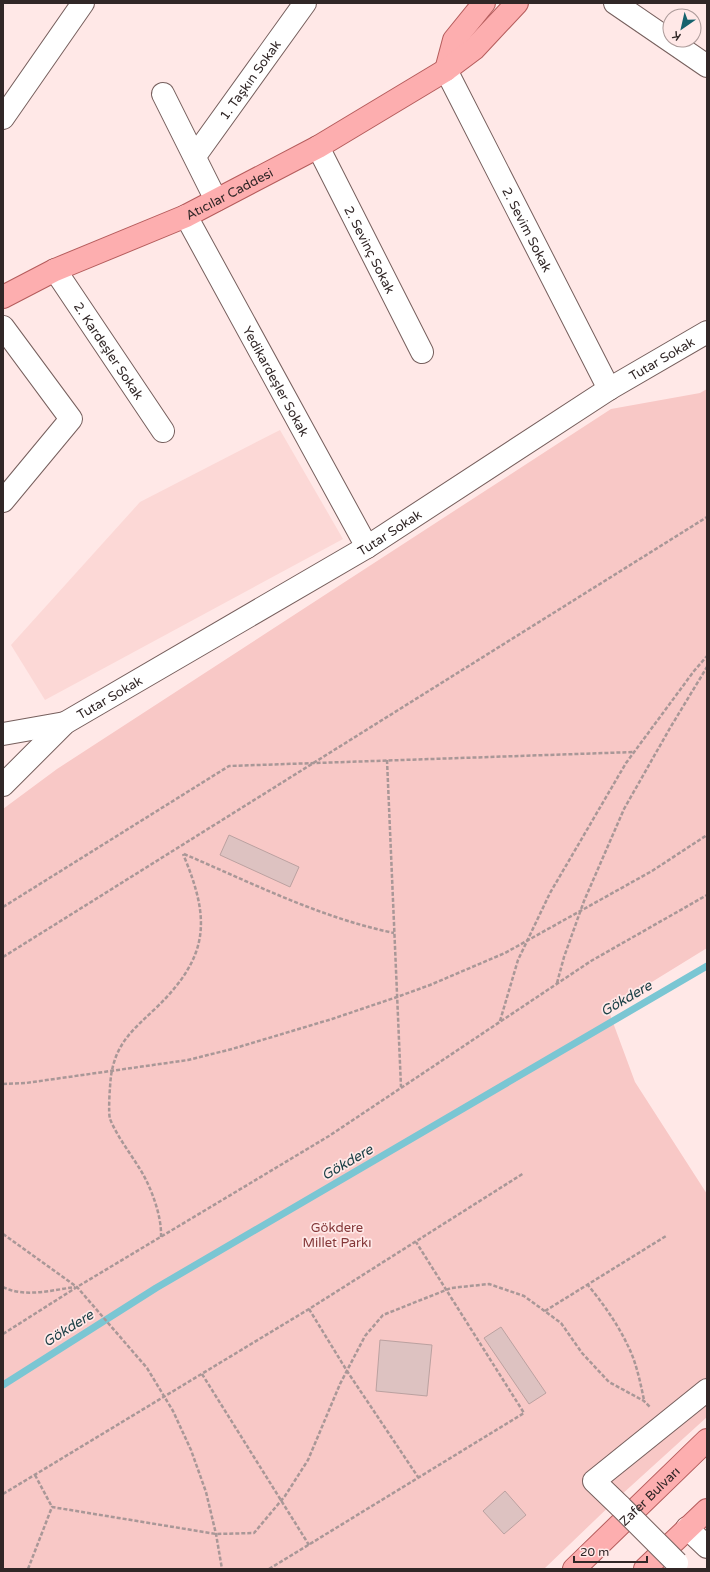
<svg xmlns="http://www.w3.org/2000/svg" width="710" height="1572" font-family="'Varela Round',sans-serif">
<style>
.built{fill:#fcd8d6}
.green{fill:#f8c8c6}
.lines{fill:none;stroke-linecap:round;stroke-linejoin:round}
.stream{stroke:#7ac6d3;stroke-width:7}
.building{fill:#ddc2c1;stroke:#bba1a0}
.minor-casing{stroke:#765f5d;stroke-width:24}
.major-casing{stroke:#b55c5c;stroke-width:24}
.path{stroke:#a99797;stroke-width:2.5;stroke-dasharray:4 2;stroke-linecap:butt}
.minor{stroke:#fff;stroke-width:22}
.major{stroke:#fdaeaf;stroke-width:22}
.minor-bridge-casing{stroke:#765f5d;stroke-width:24;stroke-linecap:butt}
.minor-bridge{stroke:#fff;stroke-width:22}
.labels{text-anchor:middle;stroke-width:3.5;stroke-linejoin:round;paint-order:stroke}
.street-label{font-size:13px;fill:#312727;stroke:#ffe8e7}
.park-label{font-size:13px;fill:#843738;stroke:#ffe8e7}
.water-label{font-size:14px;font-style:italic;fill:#1d4147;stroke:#ffe8e7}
</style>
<rect width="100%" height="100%" fill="#ffe8e7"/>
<polygon class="built" points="280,430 343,539 45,700 11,645 140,502"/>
<polygon class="green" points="707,389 707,948 608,1009 635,1082 707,1194 707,1417 620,1496 544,1569 3,1569 3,809 57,769 611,409 700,393"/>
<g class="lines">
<polyline class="stream" points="3,1385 156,1288 707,966"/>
</g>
<g class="building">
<polygon points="229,835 299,867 290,887 220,855"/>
<polygon points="501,1327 546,1393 529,1404 484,1338"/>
<polygon points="380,1340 432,1345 427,1396 376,1391"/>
<polygon points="505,1491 526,1515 504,1534 483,1511"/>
</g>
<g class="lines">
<g class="minor-casing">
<g id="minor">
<polyline points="615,3 707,66"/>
<path id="s1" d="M446,70L609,389"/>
<polyline points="163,94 216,200"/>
<polyline points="3,118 83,3"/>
<path id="s2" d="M318,147L422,352"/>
<path id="s3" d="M195,156L305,3"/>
<path id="s4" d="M186,216L367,547"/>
<path id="s5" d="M55,270L163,431"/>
<polyline points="3,327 71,419 3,501"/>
<polyline points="3,734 65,723"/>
<path id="s6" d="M3,785L65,723L367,547L609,389L707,332"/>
<polyline points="621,1507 594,1481 707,1390"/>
<polyline points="687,1528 707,1547"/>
</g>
</g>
<g class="major-casing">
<g id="major">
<polyline points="446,70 454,40 484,3"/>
<path id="s7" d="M3,297L55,270L186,216L318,147L446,70L474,49L517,3"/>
<path id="s8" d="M574,1569L707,1440"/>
<polyline points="645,1569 707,1510"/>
</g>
</g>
<g class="path">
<polyline points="387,760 401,1087"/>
<path d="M184,854C252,883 321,918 394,933"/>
<polyline points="3,907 229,766 634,752"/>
<polyline points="3,957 707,517"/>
<polyline points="557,983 564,957 584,901 624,809 670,728 707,667"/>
<polyline points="500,1021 518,960 550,893 626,763 694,671 707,656"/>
<polyline points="3,1084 26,1083 188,1060 232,1049 332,1019 397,997 430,985 505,953 652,871 707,835"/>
<polyline points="3,1234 77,1287 147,1368 173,1411 191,1450 206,1492 216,1534 222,1569"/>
<path d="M161,1237C162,1215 150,1184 138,1166C128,1150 117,1136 110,1119C108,1112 110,1084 111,1076C116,1042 134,1029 157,1007C209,956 211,920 183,854"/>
<path d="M587,1284C602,1302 617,1323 627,1344C636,1361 640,1381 644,1400"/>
<path d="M3,1287C24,1298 53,1290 75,1287"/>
<polyline points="309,1309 347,1371 418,1477"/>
<polyline points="545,1311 666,1236"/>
<polyline points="3,1334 77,1287 329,1136 591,961 707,895"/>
<polyline points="202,1374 309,1545"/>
<polyline points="35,1475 52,1507"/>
<polyline points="3,1494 309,1309 524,1173"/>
<polyline points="28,1569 52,1507 216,1534 254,1533 285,1496 308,1460 340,1384 365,1336 383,1315 451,1288 489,1284 524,1296 561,1323 582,1353 609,1382 644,1401 650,1407"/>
<polyline points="269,1569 524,1413 416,1242"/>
</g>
<use href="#minor" class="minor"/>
<use href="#major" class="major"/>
<g class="minor-bridge-casing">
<polyline id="minor-bridge" points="621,1507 677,1563"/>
</g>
<use href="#minor-bridge" class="minor-bridge"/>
</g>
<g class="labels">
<g class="street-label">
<text dy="5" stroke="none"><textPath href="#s3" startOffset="94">1. Taşkın Sokak</textPath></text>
<text dy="5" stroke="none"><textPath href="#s7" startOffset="249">Atıcılar Caddesi</textPath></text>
<text dy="5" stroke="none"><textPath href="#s1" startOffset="179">2. Sevim Sokak</textPath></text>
<text dy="5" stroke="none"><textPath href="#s2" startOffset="115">2. Sevinç Sokak</textPath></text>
<text dy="5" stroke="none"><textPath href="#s5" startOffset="97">2. Kardeşler Sokak</textPath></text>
<text dy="5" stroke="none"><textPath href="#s6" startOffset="787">Tutar Sokak</textPath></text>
<text dy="5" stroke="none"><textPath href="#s4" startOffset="188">Yedikardeşler Sokak</textPath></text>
<text dy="5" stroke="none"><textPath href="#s6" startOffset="464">Tutar Sokak</textPath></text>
<text dy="5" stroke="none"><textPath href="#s6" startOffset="139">Tutar Sokak</textPath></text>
<text dy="5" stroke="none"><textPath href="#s8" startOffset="105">Zafer Bulvarı</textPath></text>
</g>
<g class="park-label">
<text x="337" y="1232">Gökdere<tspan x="337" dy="15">Millet Parkı</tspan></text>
</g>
<g class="water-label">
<text transform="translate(626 998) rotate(-30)" y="5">Gökdere</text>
<text transform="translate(347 1162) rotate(-30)" y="5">Gökdere</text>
<text transform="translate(68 1328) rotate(-32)" y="5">Gökdere</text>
</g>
</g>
<rect width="710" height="1572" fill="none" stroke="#312727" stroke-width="8"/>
<g transform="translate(682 28) rotate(214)"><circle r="19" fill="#ffe8e7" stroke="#ad9b9a"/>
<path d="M0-3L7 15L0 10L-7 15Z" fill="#17636e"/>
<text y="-6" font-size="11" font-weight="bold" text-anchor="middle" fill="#312727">K</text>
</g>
<path d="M574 1556v6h73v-6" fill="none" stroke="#312727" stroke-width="2"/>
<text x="580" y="1556" font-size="12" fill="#312727" stroke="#ffe8e7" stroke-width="3" paint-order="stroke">20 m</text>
</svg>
